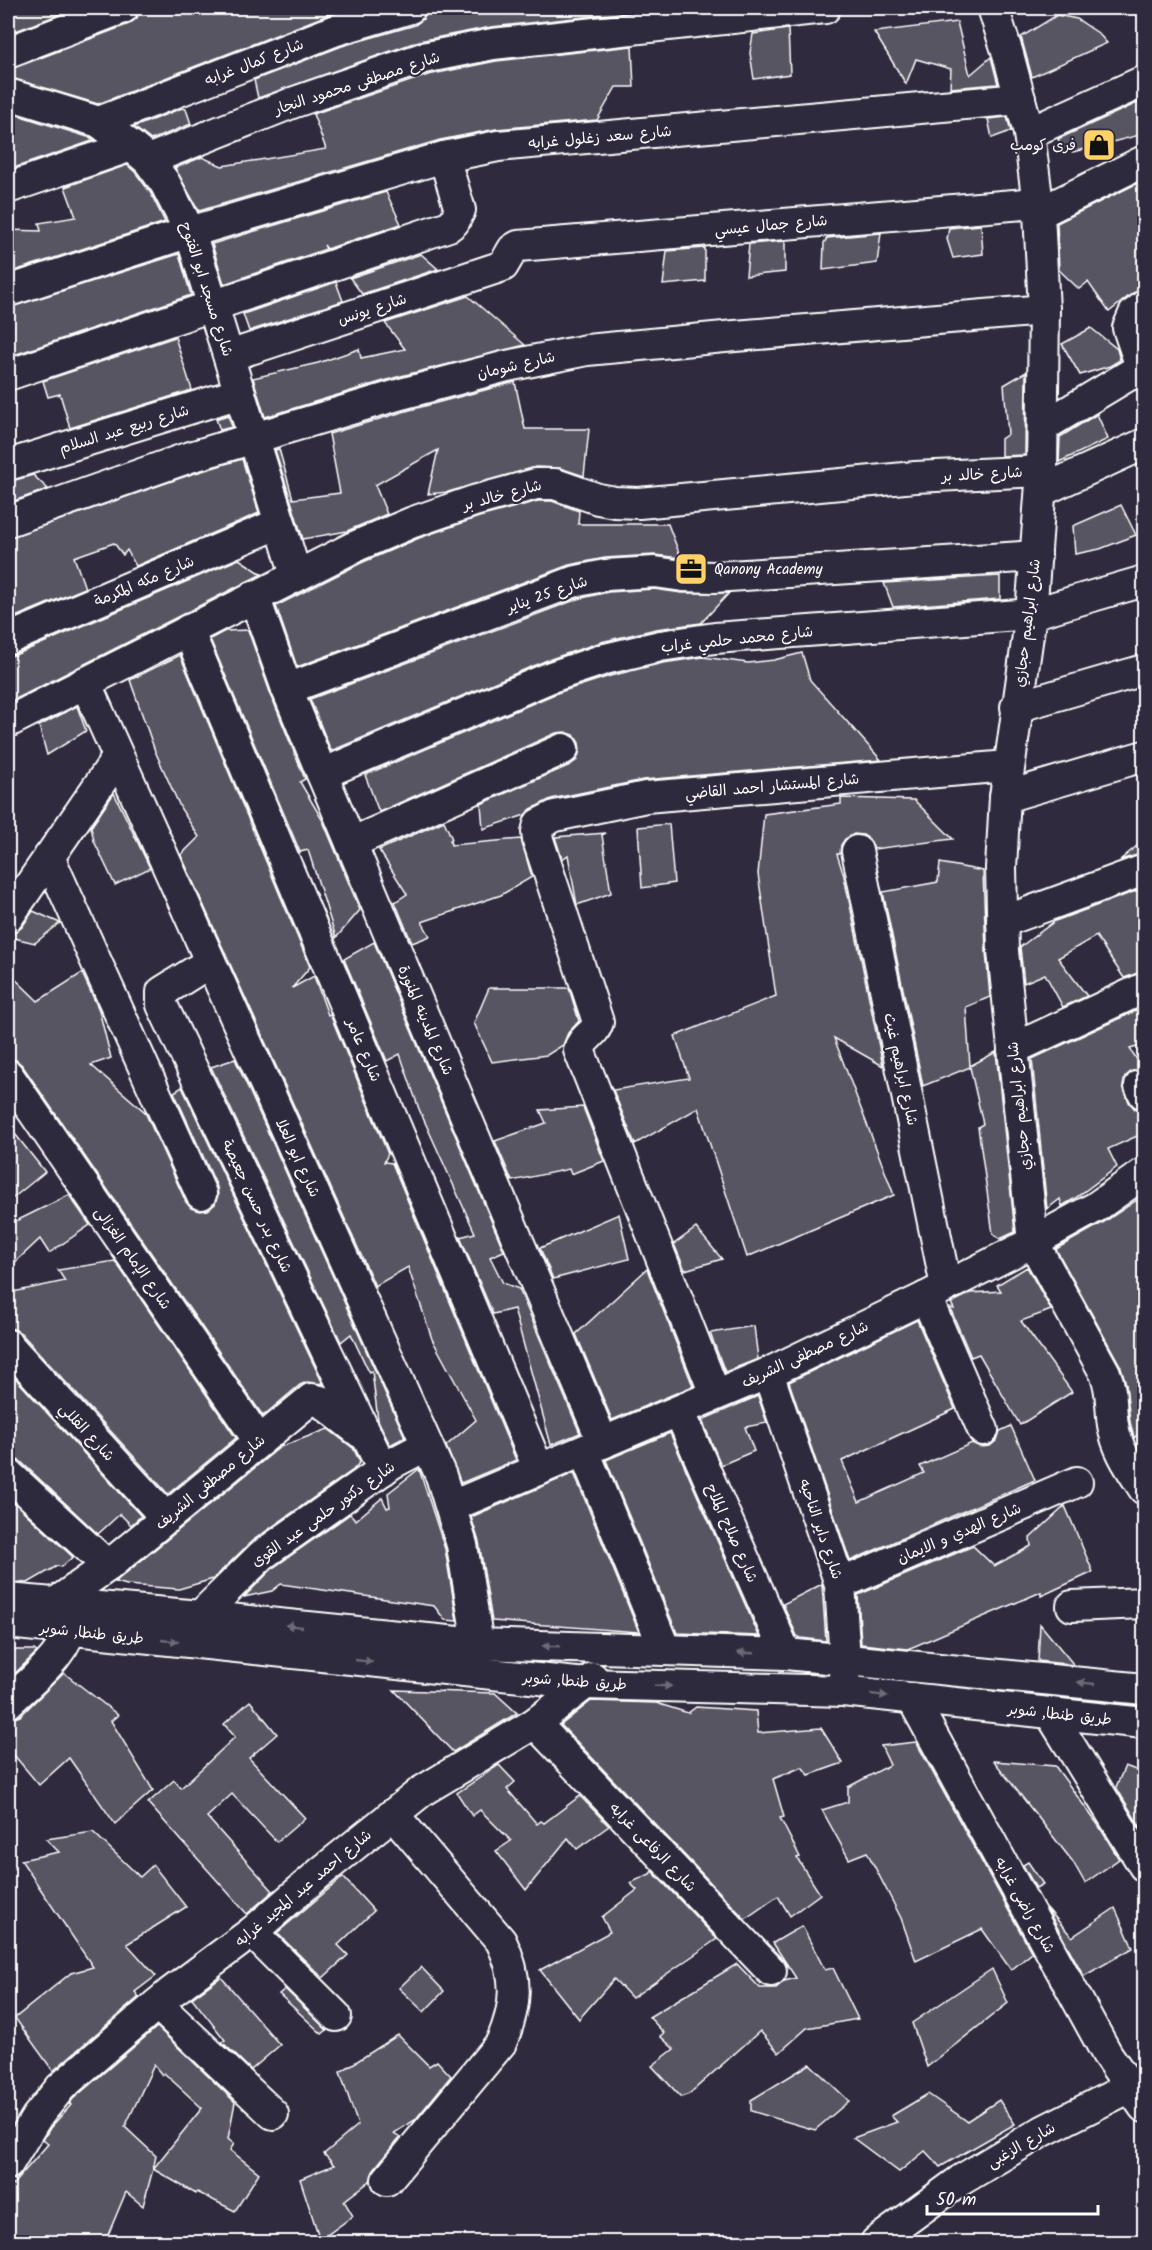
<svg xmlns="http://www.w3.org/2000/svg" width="1152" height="2250" font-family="Kalam,'Playpen Sans Arabic',sans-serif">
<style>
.building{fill:#595564;stroke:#fff;stroke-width:1.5;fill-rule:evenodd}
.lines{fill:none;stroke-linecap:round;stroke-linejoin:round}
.minor-casing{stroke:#fff;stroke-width:34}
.minor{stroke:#2f2a3d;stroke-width:30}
.oneway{fill:#6d6a77}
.labels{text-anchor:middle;stroke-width:4.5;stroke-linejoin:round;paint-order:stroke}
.street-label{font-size:15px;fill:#fff;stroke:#2f2a3d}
.poi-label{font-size:15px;fill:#fff;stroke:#2f2a3d;text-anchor:end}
</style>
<rect width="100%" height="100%" fill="#2f2a3d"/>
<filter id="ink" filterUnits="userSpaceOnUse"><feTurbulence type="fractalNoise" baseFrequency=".0167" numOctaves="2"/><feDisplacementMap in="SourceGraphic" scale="12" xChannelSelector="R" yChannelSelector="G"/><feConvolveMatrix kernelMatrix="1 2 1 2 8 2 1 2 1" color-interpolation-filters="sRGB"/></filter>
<g filter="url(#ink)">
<g class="building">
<polygon points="8,8 76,8 8,34"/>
<polygon points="140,8 351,8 330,14 98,104 8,77 8,69 14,68 129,24 137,18"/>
<polygon points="427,8 630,8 630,12 491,27 419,41 258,98 254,80 342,46 415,25 423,19"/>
<polygon points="1057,15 1077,19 1098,33 1107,43 1032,77 1021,37"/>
<polygon points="957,22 970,75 991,57 998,84 950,88 951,69 916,59 906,84 874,32"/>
<polygon points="788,29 790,74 754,79 750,53 753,34"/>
<polygon points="632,46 634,87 616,87 597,120 496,129 440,140 199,211 175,168 202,157 222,166 326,149 313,114 428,75 496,61"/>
<polygon points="1144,100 1144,134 1073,152 1062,147 1058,139"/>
<polygon points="182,108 186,109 191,124 151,140 134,127"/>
<polygon points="8,112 91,138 95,140 8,170"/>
<polygon points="1007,117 1011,131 992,138 988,119"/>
<polygon points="127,165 135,172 150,192 165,222 8,273 8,230 41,231 39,223 76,217 65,187"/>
<polygon points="1144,180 1144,289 1133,293 1109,312 1088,282 1079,289 1059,270 1057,223"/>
<polygon points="386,192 401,224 327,249 324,245 326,249 224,284 212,244"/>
<polygon points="981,225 983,254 953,258 947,239 949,228"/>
<polygon points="881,233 877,263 823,270 824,243 827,238"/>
<polygon points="785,241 785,272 746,276 749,244"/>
<polygon points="705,248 705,281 663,285 667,251"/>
<polygon points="179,254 191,295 8,357 8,308"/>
<polygon points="421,254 438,269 362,294 350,278"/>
<polygon points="336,282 343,301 249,331 243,314"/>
<polygon points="468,296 525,345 397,377 265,417 253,378 318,363 359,349 361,358 405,349 385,323"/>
<polygon points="1091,328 1117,349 1120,360 1110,366 1080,375 1062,344"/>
<polygon points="175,337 192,390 70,428 60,394 48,397 43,381"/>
<polygon points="1026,372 1025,455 1001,456 1001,439 1008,434 1004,385"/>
<polygon points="515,382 525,429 589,429 584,476 560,468 536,467 448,492 428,494 438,450 375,485 387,514 347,531 303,539 275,450 279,449 293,499 340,493 329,434 406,411"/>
<polygon points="1097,414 1108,439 1059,462 1060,437"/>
<polygon points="228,415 232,427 220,430 216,419"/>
<polygon points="242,459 259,513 136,566 127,550 123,555 114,543 74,557 85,588 8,620 8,538 192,474"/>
<polygon points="33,475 48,489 8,503 8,482"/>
<polygon points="538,501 552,501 579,511 578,524 668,524 681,558 654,555 605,558 569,565 297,667 276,606 361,563 419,538 479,517"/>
<polygon points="1121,505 1136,535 1100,549 1075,554 1073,526"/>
<polygon points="239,559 262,574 8,703 8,656 15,655"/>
<polygon points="1000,576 1000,599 893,607 884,583"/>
<polygon points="654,589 682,593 729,593 701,623 656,629 601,642 545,661 331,751 310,699 578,599 608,592"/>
<polygon points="248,630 271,695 305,779 300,782 323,821 360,910 336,938 308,850 300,852 210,639 225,631"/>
<polygon points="802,653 810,680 881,760 643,780 551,799 531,809 525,815 483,829 481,804 570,765 577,760 580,750 579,743 574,735 565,732 556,733 379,812 365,775 557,693 610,676 663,663 703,657 748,663 774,660"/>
<polygon points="180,655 310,967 292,988 314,976 328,1015 330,1014 388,1154 384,1162 392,1163 516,1460 461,1483 446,1446 476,1420 432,1339 408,1267 375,1286 181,855 199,837 181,809 155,751 130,680"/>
<polygon points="77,706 86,731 47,755 39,726"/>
<polygon points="114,793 150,868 115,885 94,841 91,827"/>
<polygon points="841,798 914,800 953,839 874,849 869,839 863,835 854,834 845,839 841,845 840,854 837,854 844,876 883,1066 834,1038 894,1195 747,1257 698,1108 635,1144 613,1090 689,1078 675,1036 776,996 758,874 764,814 841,804"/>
<polygon points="444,821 452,839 450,840 451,845 521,839 532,877 501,895 422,922 430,936 412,943 395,902 407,894 379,850"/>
<polygon points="669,824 674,883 642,888 638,827"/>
<polygon points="606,833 602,835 611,893 577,905 568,855 562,859 555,837"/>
<polygon points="1144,840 1144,853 1120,860"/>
<polygon points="940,863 983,871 986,952 990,997 966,1007 970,1066 996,1052 1015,1232 1000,1239 993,1234 978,1127 983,1124 970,1067 923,1086 883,892 938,882"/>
<polygon points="1144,888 1144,971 1124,978 1096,936 1058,958 1087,996 1063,1007 1045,974 1024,983 1020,947 1055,921"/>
<polygon points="33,911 60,923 35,943 10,937 22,927"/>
<polygon points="374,942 504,1251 490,1257 503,1283 519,1289 580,1433 551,1445 514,1309 493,1314 460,1237 475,1233 419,1109 400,1054 387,1061 344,959"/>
<polygon points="8,972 38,1001 82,973 99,1010 111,1058 91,1065 145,1112 186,1202 191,1208 200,1211 208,1210 215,1204 218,1195 217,1187 174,1092 182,1087 323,1384 307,1382 300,1385 263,1416 22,1065 16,1060 8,1058"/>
<polygon points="489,988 569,988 579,1021 568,1033 563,1045 547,1055 492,1062 474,1023"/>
<polygon points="1144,1007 1144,1045 1130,1049 1144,1070 1132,1071 1125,1077 1123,1086 1129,1102 1135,1109 1144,1111 1144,1133 1108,1149 1117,1167 1074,1199 1062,1206 1060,1199 1047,1209 1032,1059"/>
<polygon points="235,1059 405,1437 390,1445 378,1420 372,1371 369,1372 351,1334 341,1342 211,1067"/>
<polygon points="583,1107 604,1161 571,1174 569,1169 512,1181 495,1141 546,1123 540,1110"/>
<polygon points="8,1125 45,1172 8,1202"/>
<polygon points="69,1195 90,1225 49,1253 40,1239 8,1269 8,1225"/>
<polygon points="1137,1200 1144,1211 1144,1428 1134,1438 1130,1422 1126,1384 1121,1367 1056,1249 1104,1222"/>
<polygon points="619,1214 629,1259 553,1279 540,1248"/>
<polygon points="696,1228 722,1259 685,1270 674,1244"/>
<polygon points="115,1261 236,1438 168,1494 21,1333 14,1329 8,1328 8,1293 65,1281 58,1270"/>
<polygon points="1027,1267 1051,1310 1021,1321 1072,1392 1020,1425 979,1354 971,1357 950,1308 954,1309 951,1303 971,1293 1001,1291 997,1285"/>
<polygon points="647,1269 693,1386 612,1420 576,1334"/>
<polygon points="917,1320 955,1409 842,1461 859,1502 924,1473 920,1466 972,1443 980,1447 990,1446 997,1440 1000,1431 1011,1426 1035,1480 850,1561 789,1382"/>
<polygon points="754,1326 758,1359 725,1372 710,1333"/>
<polygon points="8,1370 141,1516 131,1525 120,1514 98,1534 20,1461 8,1457"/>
<polygon points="758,1396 767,1423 745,1427 754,1451 721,1465 702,1420"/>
<polygon points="328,1429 353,1448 360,1462 353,1470 252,1541 213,1579 179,1589 127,1585 115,1582 280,1447"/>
<polygon points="670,1433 759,1636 677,1633 606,1460"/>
<polygon points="419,1469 445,1549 457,1621 445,1620 434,1606 281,1584 272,1591 244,1597 273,1568 350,1514 356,1520 382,1498 387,1508 390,1507 388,1493"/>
<polygon points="574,1473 639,1632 492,1621 479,1542 471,1517"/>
<polygon points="8,1497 73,1557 61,1567 57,1566 28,1583 8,1582"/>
<polygon points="1065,1506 1093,1572 1041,1596 1041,1592 908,1649 861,1644 858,1595 973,1546 994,1566 1031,1546 1030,1538"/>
<polygon points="822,1584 826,1641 801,1638 797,1636 783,1604"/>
<polygon points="1040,1624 1074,1665 1038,1661"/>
<polygon points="8,1650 34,1650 37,1652 8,1680"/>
<polygon points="64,1673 118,1715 111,1721 153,1790 115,1824 69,1758 39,1785 8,1748 8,1720 20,1716"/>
<polygon points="394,1690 495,1693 517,1713 453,1752"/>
<polygon points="250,1701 277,1734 249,1758 305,1818 277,1842 232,1794 207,1817 273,1891 247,1914 148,1803 174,1780 181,1788 235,1737 224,1724"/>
<polygon points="591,1701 656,1703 688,1713 696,1707 756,1711 758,1733 821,1728 843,1763 809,1775 802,1767 773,1779 784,1817 780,1818 800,1857 797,1858 820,1894 790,1916 778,1896 745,1919 561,1725"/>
<polygon points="916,1742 1032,1953 1011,1970 982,1929 916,1961 901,1918 867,1852 849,1859 822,1810 848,1802 848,1787 890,1765 881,1746"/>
<polygon points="994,1761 1055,1766 1099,1826 1119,1859 1085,1883 1073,1862"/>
<polygon points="499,1765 515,1782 507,1789 537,1824 541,1821 544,1823 580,1796 609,1826 577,1849 568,1838 526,1890 496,1851 511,1841 480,1810 472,1816 457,1793"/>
<polygon points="1125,1766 1144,1773 1144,1814 1140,1827 1116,1787"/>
<polygon points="93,1832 140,1877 153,1865 186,1907 127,1944 156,1976 135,1992 139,1997 53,2071 15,2018 71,1973 93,1967 21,1860 59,1852 46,1839"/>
<polygon points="1028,1862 1043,1884 1036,1888 1023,1865"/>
<polygon points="652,1871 717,1939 632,1998 614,1979 579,2019 540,1970 610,1932 602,1917 637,1890 630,1883 650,1874"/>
<polygon points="343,1877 374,1911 338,1945 348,1955 323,1978 277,1933"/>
<polygon points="1046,1907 1072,1937 1115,1908 1133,1948 1084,1976"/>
<polygon points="802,1926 825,1970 833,1968 858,2019 807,2028 779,2053 760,2031 689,2094 681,2097 652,2066 674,2049 660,2036 664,2033 649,2017 737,1964 760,1988 776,1988 784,1981 796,1978 773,1943"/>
<polygon points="421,1967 444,1991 424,2012 399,1988"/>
<polygon points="992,1969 1008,2003 927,2067 912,2023"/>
<polygon points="221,1977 280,2045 251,2070 222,2042 225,2040 192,1998"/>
<polygon points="285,1989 327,2030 322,2034 279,1994"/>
<path d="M157,2027L235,2102L228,2139L234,2144L230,2150L259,2173L235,2211L197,2192L196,2194L153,2169L143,2206L126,2192L105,2242H8V2190L48,2144L43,2140L50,2128L71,2105L69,2104L73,2099ZM154,2065L162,2075L164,2073L202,2108L153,2169L156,2156L125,2127Z"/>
<polygon points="398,2035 429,2066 437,2061 451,2076 415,2120 394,2133 400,2137 374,2169 370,2181 344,2201 353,2216 320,2240 300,2179 334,2165 324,2154 358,2125 340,2072"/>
<polygon points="810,2064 849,2101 815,2130 751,2111 751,2100"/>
<polygon points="928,2094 967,2121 999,2100 1015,2124 940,2167 925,2151 899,2172 853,2138 897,2122 891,2116"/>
</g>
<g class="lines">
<g class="minor-casing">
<g id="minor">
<path d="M993,8L1008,54L1029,133L1039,213L1044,310L1042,471L1031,614L1005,797L1001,868L1003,951L1033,1242L1105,1373C1113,1392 1110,1406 1113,1425C1117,1450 1131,1469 1144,1489"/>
<polyline points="8,52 123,8"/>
<polyline points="8,94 99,122 131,146 148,160 165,183 190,232 296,575"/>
<polyline points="99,122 336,30 410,8"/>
<polyline points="1029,133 1144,81"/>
<polyline points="148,160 292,103 423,58 493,44 825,8"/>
<polyline points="8,188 131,146"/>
<polyline points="1039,213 1144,161"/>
<polyline points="8,291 190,232 444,157 498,146 1020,99"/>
<polyline points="1144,306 1134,314 1128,328 1144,376"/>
<polyline points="229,356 503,266 513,249 518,246 1037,203"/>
<polyline points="8,375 449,226 454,222 460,210 444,157"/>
<polyline points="1044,426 1144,366"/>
<polyline points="8,465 240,393"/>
<polyline points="1041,491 1144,444"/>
<polyline points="8,521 187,458 401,394 507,366 587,350 735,336 1044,310"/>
<polyline points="254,596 287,689 322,774 603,1443"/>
<polyline points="188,630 539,1470"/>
<polyline points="8,639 280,523"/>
<polyline points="85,682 441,1476 462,1545 478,1644"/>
<polyline points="287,689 573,582 606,575 655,572 683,576 714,577 1036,556"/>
<polyline points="1016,707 1144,670"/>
<polyline points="8,722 354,547 413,522 474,501 536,484 555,484 598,499 615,502 639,503 915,477 1042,471"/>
<polyline points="322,774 551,677 605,659 660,646 715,638 1031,614 1144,581"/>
<polyline points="1005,797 1144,756"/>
<polyline points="351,843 563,749"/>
<polyline points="857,851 946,1286"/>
<polyline points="49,857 201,1194"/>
<polyline points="8,917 118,757"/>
<polyline points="1002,922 1144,870"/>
<polyline points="210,962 162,992 162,1005 383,1470"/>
<polyline points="1013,1049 1144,988"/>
<polyline points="8,1075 259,1441"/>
<polyline points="1140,1086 1144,1094"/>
<polyline points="926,1297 983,1430"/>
<polyline points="8,1345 166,1518"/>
<polyline points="768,1373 840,1584 845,1660 844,1679"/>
<path d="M715,1394L579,1050C582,1037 595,1035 598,1022L538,840L537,832L539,824L555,816L646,797L1008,766"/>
<polyline points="679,1411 786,1654"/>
<polyline points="584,1451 665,1650"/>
<polyline points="8,1474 108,1566"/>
<polyline points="452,1506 768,1373 926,1297 1033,1242 1096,1207 1144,1173"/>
<polyline points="840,1584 1077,1482"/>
<polyline points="8,1599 200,1616 478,1644 786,1654 1144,1689"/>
<polyline points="54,1604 108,1566 311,1399 320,1401 361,1433"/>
<polyline points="1072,1606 1144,1603"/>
<polyline points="200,1616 262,1555 391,1464 427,1445"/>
<polyline points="8,1623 586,1684 843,1691 1144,1723"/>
<polyline points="912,1698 1107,2054 1144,2107"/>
<path d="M8,1703C35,1677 68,1654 75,1615"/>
<polyline points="1050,1713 1144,1866"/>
<polyline points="535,1723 771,1971"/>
<polyline points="252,1932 336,2016"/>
<polyline points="157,2004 273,2114"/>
<polyline points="8,2164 36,2118 61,2087 170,1993 252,1932 321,1872 422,1791 535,1723 593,1678"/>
<path d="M387,2180L501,2043C517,2006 519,1978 501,1941L393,1814"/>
<polyline points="876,2242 961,2180 1043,2131 1144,2080"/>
</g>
</g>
<use href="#minor" class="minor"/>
</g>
<defs><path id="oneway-solid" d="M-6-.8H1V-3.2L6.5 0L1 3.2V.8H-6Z" transform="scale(1.5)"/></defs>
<g class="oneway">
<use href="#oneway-solid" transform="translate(294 1626) rotate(-174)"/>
<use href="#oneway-solid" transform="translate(170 1641) rotate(6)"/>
<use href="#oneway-solid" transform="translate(551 1646) rotate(-178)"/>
<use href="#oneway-solid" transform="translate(746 1653) rotate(-178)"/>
<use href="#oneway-solid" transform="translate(364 1661) rotate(6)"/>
<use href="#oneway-solid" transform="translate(1086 1683) rotate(-174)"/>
<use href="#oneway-solid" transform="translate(663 1686) rotate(2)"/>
<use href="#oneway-solid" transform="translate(879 1695) rotate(6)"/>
</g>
</g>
<defs>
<g id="shop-square" transform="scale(1.725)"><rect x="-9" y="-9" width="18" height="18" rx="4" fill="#ffd166" stroke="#2f2a3d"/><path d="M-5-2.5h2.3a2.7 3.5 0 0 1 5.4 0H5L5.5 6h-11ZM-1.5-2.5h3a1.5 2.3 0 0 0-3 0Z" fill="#111"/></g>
<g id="office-square" transform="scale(1.725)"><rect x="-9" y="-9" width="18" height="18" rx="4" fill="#ffd166" stroke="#2f2a3d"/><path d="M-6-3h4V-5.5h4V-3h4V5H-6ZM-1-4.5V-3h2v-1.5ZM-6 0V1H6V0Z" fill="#111"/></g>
</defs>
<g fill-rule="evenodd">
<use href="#shop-square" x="1099" y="145"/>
<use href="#office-square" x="691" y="569"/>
</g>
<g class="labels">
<g class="street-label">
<text transform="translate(254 62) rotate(-21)" y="5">شارع كمال غرابه</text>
<text transform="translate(357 83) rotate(-18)" y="5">شارع مصطفى محمود النجار</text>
<text transform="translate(600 137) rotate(-5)" y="5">شارع سعد زغلول غرابه</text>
<text transform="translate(771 225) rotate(-5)" y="5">شارع جمال عيسي</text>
<text transform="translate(207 289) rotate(72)" y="5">شارع مسجد ابو الفتوح</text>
<text transform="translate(372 309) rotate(-18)" y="5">شارع يونس</text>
<text transform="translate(516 365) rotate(-13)" y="5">شارع شومان</text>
<text transform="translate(124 429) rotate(-17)" y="5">شارع ربيع عبد السلام</text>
<text transform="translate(982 474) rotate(-3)" y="5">شارع خالد بر</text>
<text transform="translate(502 495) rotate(-15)" y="5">شارع خالد بر</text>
<text transform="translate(144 581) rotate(-23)" y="5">شارع مكه المكرمة</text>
<text transform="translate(547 594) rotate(-19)" y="5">شارع 25 يناير</text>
<text transform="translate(1027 623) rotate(-83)" y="5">شارع ابراهيم حجازي</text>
<text transform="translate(737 639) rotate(-6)" y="5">شارع محمد حلمي غراب</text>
<text transform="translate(772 786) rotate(-5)" y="5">شارع المستشار احمد القاضي</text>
<text transform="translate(426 1020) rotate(67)" y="5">شارع المدينه المنورة</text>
<text transform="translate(364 1050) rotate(67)" y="5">شارع عامر</text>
<text transform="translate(901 1069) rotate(78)" y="5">شارع ابراهيم غيث</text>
<text transform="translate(1019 1106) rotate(-96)" y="5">شارع ابراهيم حجازي</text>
<text transform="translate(298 1158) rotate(65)" y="5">شارع ابو العلا</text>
<text transform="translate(257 1206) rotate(65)" y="5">شارع بدر حسن جعيصة</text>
<text transform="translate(133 1258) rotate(55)" y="5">شارع الإمام الغزالى</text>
<text transform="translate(805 1354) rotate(-25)" y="5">شارع مصطفى الشريف</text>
<text transform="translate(87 1432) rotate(47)" y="5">شارع القللي</text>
<text transform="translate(210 1482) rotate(-40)" y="5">شارع مصطفى الشريف</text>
<text transform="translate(323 1514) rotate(-35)" y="5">شارع دكتور حلمى عبد القوى</text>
<text transform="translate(821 1529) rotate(71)" y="5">شارع داير الناحيه</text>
<text transform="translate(732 1533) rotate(66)" y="5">شارع صلاح الملاح</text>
<text transform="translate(959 1533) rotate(-23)" y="5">شارع الهدي و الايمان</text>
<text transform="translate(92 1633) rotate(6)" y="5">طريق طنطا, شوبر</text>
<text transform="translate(575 1681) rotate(4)" y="5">طريق طنطا, شوبر</text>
<text transform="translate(1060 1714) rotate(6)" y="5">طريق طنطا, شوبر</text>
<text transform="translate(653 1847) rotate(46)" y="5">شارع الرفاعى غرابه</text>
<text transform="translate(303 1888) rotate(-40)" y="5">شارع احمد عبد المجيد غرابه</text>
<text transform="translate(1025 1905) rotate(61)" y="5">شارع راضى غرابه</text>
<text transform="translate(1021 2145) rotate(-30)" y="5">شارع الزغبى</text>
</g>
<g class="poi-label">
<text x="1076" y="150">فرى كومب</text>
<text x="714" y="574" text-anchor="start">Qanony Academy</text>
</g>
</g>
<rect width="1152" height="2250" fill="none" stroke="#2f2a3d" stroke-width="30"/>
<rect x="15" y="15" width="1122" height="2220" fill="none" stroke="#fff" stroke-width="2" filter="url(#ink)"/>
<path d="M927 2205v9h171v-9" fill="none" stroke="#ffffff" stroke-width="3"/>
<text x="936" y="2205" font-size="18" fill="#ffffff" stroke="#2f2a3d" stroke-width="4.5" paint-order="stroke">50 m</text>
</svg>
